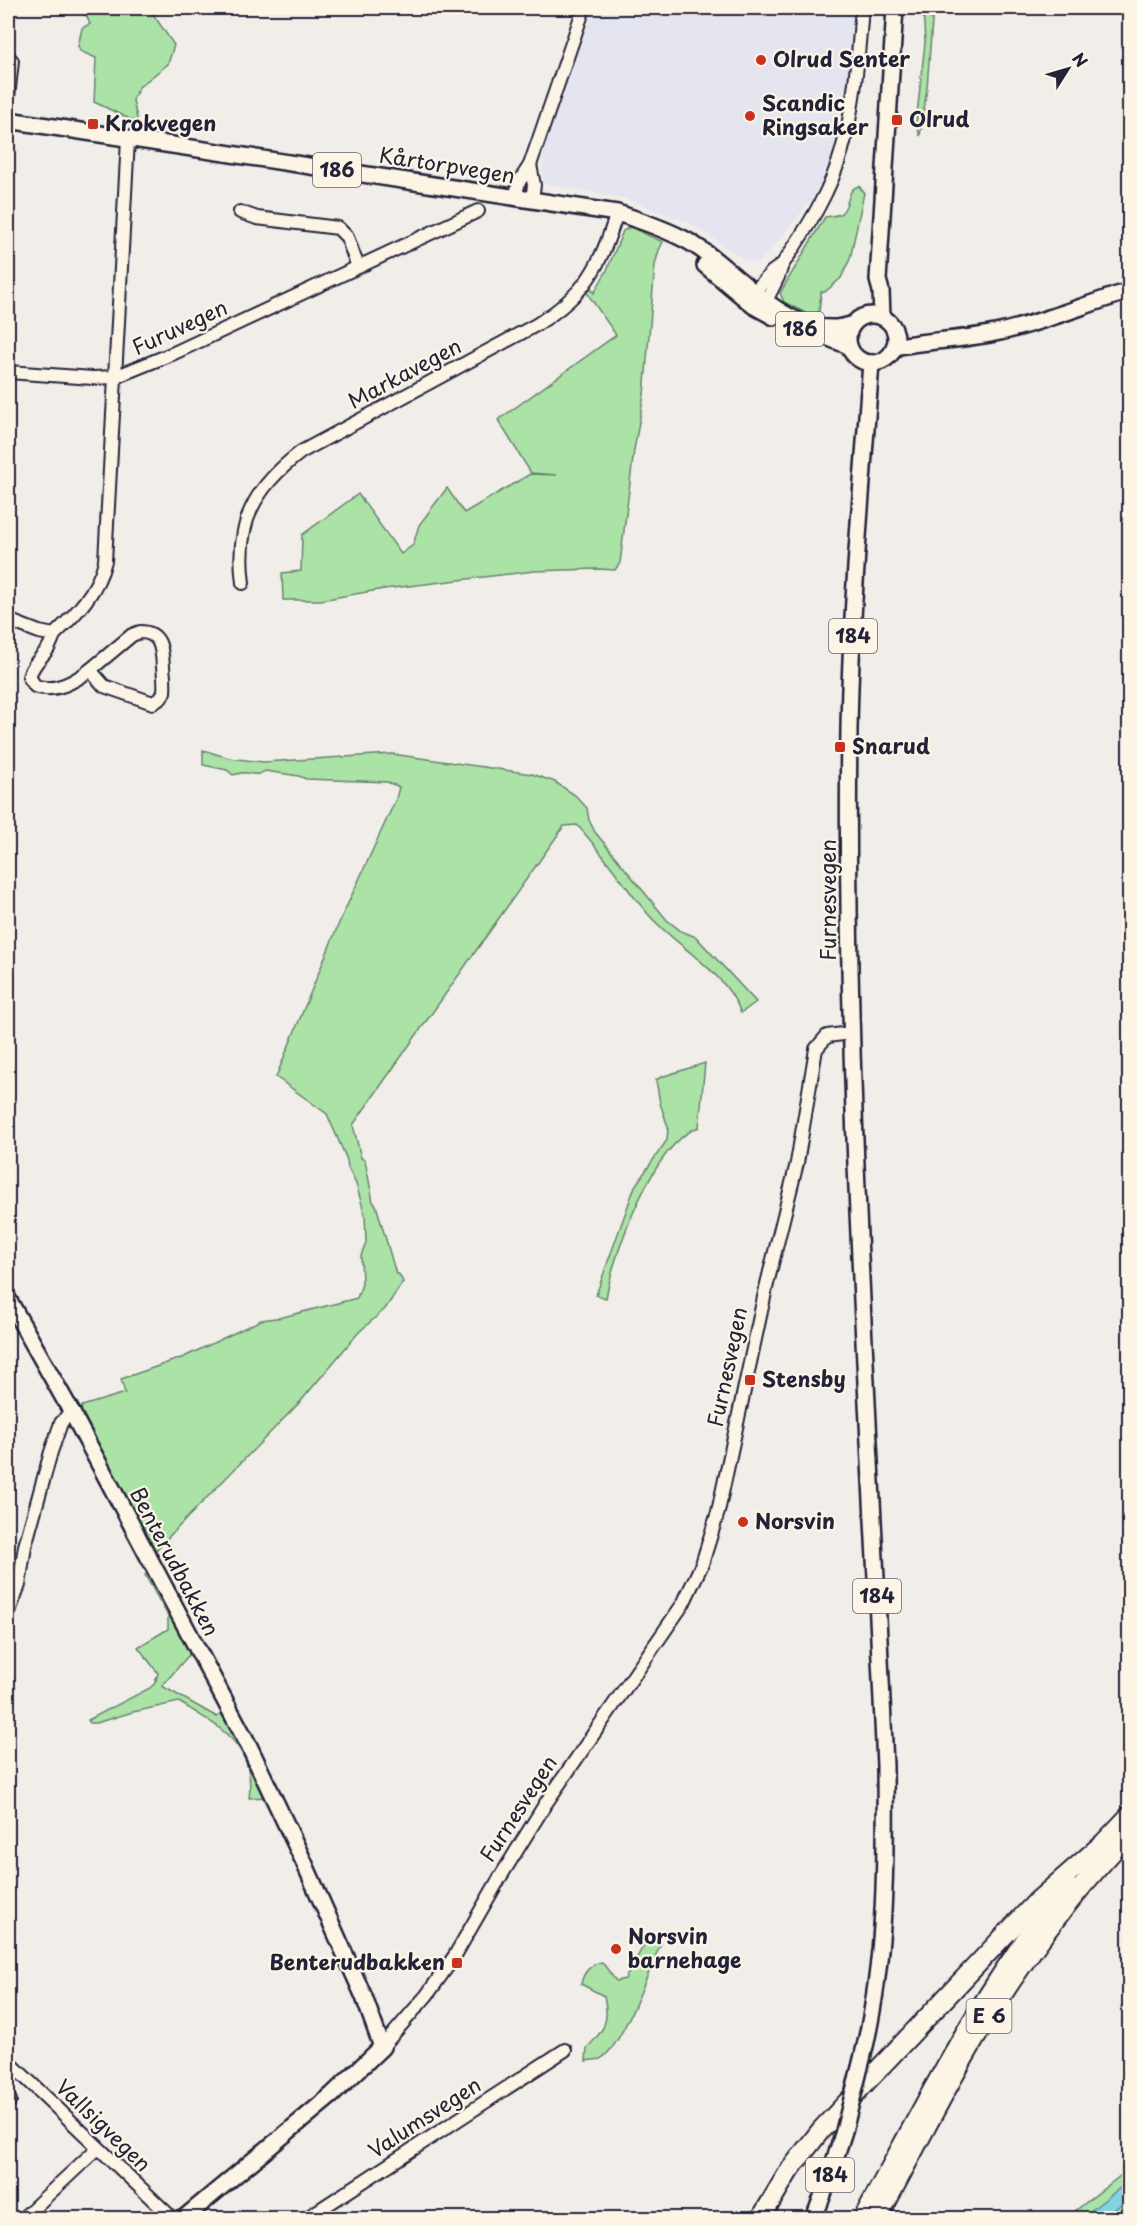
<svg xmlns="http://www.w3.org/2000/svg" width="1137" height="2226" font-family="'Playpen Sans',sans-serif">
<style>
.built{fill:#e4e5ee}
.green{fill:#abe2a5;stroke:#668270;stroke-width:1.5}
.water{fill:#84d2e3;stroke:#5d8ca0;stroke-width:1.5}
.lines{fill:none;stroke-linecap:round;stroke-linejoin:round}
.minor-casing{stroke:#22223b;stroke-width:16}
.major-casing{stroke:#22223b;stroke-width:20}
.highway-casing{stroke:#22223b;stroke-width:22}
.minor{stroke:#fcf5e5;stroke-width:12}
.major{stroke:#fcf5e5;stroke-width:15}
.highway{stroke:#fcf5e5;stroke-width:18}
.major-bridge-casing{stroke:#22223b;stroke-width:20;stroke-linecap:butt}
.major-bridge{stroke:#fcf5e5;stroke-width:15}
.poi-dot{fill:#c8321e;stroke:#fcf5e5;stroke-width:2}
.labels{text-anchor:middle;stroke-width:4.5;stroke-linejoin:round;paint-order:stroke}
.shield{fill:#fcf5e5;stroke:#63616e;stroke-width:1.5}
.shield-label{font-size:20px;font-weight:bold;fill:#22223b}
.poi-label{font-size:21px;font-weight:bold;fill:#22223b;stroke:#fcf5e5;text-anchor:start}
.street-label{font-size:21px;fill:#22223b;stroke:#fcf5e5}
</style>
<rect width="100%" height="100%" fill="#f1eee9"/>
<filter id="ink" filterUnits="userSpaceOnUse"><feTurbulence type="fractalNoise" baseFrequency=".0167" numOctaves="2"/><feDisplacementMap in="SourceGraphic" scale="12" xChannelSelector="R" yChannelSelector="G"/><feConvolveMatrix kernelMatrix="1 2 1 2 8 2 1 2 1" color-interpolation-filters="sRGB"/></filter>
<g filter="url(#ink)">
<polygon class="built" points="591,8 854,8 851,71 832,158 815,196 759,263 745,260 690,223 626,199 543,183 542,154"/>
<g class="green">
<polygon points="83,8 149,8 174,45 168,64 139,87 133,100 138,123 94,102 96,58 80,51 78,46 82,28 90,24"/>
<polygon points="923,8 933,8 927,88 920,136 916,123 925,43"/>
<path d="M859,186L864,193L850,259L841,278L825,292H821L819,312L813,317L784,302L780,293L825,217C829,216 836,216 840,214C851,207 845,189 859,186Z"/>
<polygon points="630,227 663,242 659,250 655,265 644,395 634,450 620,563 615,570 597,569 534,571 384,589 321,600 283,600 282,573 301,571 302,535 358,494 401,554 413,545 419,525 447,488 464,513 530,474 557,475 531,473 498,420 616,335 585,290 591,288 594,293 607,270 623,231"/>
<path d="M203,750L229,758L264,762L392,754L532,774L555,782L575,795L587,808L589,820L595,832L667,920L681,931L696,937L756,1002L741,1013C725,970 677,948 648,914C623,885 603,853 577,825L564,826L353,1125L361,1158L365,1160L373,1202L376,1205L396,1274H399L403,1282L385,1309L359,1332L301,1401L155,1551L142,1531L81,1414L82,1406L125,1393L121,1379L184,1357L261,1320L283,1317L357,1298L362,1284L361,1256L366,1242L365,1215L356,1184L348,1168L347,1160L327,1114L276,1077L339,923L396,799L399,787L387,782L306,779L299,776L265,771C258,776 255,774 247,773C243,772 238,774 233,775L227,770L203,765Z"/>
<path d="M705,1063L699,1127C653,1143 614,1253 606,1298L596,1295L635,1186L667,1140L668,1127L660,1103L656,1080L661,1077Z"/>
<path d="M150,1572L194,1649L162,1686L217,1717L226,1710L268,1797L249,1798C256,1744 219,1727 179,1702L133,1712L96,1723H90L88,1720L150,1688L155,1683L158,1673L138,1647L168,1629V1616L145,1575Z"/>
<path d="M650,1934H656L661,1943C650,1967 622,2049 600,2059C597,2060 590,2060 586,2061L587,2048C604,2030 610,2022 604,1996L581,1984C583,1973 590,1964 602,1962L616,1981L625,1979Z"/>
<polygon points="1129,2169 1129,2205 1111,2218 1066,2218"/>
</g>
<polygon class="water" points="1129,2181 1129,2199 1102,2218 1081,2218"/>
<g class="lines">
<g class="minor-casing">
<g id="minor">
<polyline points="8,56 12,61 8,97"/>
<polyline points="530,165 534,185 532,200"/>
<polyline points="515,198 519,182 530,165 584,8"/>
<polyline points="240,212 257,218 338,228 347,237 358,267"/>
<polyline points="754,292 772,272 782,265"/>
<path d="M766,301L778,277L782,265C806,230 831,191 842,150C855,105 858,55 862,8"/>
<polyline points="8,372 93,378 115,377 174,353 478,211"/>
<path d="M243,583C235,523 254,488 301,452L536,325C587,293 599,268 617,213"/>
<polyline points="8,620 39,632 54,635"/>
<path d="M140,632C162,632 162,651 163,667C164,676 165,684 164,692L161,698L153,703L104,686L90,670L132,635Z"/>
<path d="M90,670C74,682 55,693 35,686L29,677C32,665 40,659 47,650C51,645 52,638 55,634C77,613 98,591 105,561L128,139"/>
<polyline points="8,1614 19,1585 25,1546 51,1452 61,1423 71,1411"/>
<polyline points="382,2047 427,1995 454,1957 499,1879 546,1803 683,1604 702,1564 718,1512 766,1288 797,1163 816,1049 827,1036 851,1033"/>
<polyline points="8,2061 172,2218"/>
<polyline points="8,2103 10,2100"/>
<polyline points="23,2218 98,2148"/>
<polyline points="307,2218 565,2050"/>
</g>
</g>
<g class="major-casing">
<g id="major">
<path d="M8,120L617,213C639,220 662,228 682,238C734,263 789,348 853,324"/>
<polyline points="705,265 754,306 774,317"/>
<circle cx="872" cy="339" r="24"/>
<polyline points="882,317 881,291 878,280 895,8"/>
<polyline points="816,333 849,346"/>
<path d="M894,347C930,340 965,340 1000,332C1044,322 1086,304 1130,291"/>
<polyline points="8,1299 71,1411 249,1746 303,1860 364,1997 382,2047 332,2095 184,2218"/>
<path d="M862,2059C886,1963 886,1864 885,1766C870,1421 844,1075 849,729C851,607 862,485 871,363"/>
<polyline points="814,2218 827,2184 844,2131"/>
</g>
</g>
<g class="highway-casing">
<g id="highway">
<polyline points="1094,1853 1130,1815"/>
<polyline points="761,2218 789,2171 821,2130 1037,1901 1101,1845"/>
<path d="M863,2218C927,2101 981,1990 1067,1885"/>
<path d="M878,2218C924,2132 967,2044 1023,1964C1055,1917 1091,1874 1130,1833"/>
</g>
</g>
<use href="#minor" class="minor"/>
<use href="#major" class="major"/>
<use href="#highway" class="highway"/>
<g class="major-bridge-casing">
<polyline id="major-bridge" points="844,2131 862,2059"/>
</g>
<use href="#major-bridge" class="major-bridge"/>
</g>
</g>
<g class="poi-dot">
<circle cx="761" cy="60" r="6"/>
<circle cx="750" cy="116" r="6"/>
<rect x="891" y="114" width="12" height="12" rx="3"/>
<rect x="87" y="118" width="12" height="12" rx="3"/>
<rect x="834" y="741" width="12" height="12" rx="3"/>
<rect x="744" y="1374" width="12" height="12" rx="3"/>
<circle cx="743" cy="1522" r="6"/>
<circle cx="616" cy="1949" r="6"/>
<rect x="451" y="1957" width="12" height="12" rx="3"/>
</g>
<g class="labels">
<g class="shield">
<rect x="313" y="153" width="48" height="34" rx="4.5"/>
<rect x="776" y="312" width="48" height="34" rx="4.5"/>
<rect x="829" y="619" width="48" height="34" rx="4.5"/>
<rect x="853" y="1579" width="48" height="34" rx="4.5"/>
<rect x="966.5" y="1999" width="45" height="34" rx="4.5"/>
<rect x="806" y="2158" width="48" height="34" rx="4.5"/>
</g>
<g class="shield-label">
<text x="337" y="177">186</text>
<text x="800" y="336">186</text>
<text x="853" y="643">184</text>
<text x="877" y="1603">184</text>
<text x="989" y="2023">E 6</text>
<text x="830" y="2182">184</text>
</g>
<g class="poi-label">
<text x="773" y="67">Olrud Senter</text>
<text x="762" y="111">Scandic<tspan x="762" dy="24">Ringsaker</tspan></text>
<text x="909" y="127">Olrud</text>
<text x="105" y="131">Krokvegen</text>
<text x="852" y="754">Snarud</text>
<text x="762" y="1387">Stensby</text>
<text x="755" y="1529">Norsvin</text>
<text x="628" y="1944">Norsvin<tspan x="628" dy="24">barnehage</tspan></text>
<text x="445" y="1970" text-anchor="end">Benterudbakken</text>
</g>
<g class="street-label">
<text transform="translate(447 166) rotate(9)" y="7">Kårtorpvegen</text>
<text transform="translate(180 328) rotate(-25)" y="7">Furuvegen</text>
<text transform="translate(405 374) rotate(-28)" y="7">Markavegen</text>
<text transform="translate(829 900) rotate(-90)" y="7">Furnesvegen</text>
<text transform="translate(728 1367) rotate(-78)" y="7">Furnesvegen</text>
<text transform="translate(174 1562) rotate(62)" y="7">Benterudbakken</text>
<text transform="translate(519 1809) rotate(-57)" y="7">Furnesvegen</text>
<text transform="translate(425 2118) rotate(-33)" y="7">Valumsvegen</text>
<text transform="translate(103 2126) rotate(44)" y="7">Vallsigvegen</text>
</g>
</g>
<rect width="1137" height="2226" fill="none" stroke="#fcf5e5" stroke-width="30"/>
<rect x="15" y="15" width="1107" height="2196" fill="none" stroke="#22223b" stroke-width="2" filter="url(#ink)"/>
<g transform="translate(1068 69) rotate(53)" stroke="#fcf5e5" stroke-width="4.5" paint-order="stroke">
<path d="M0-4.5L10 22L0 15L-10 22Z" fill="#22223b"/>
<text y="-9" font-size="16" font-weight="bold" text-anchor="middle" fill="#22223b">N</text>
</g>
</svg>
